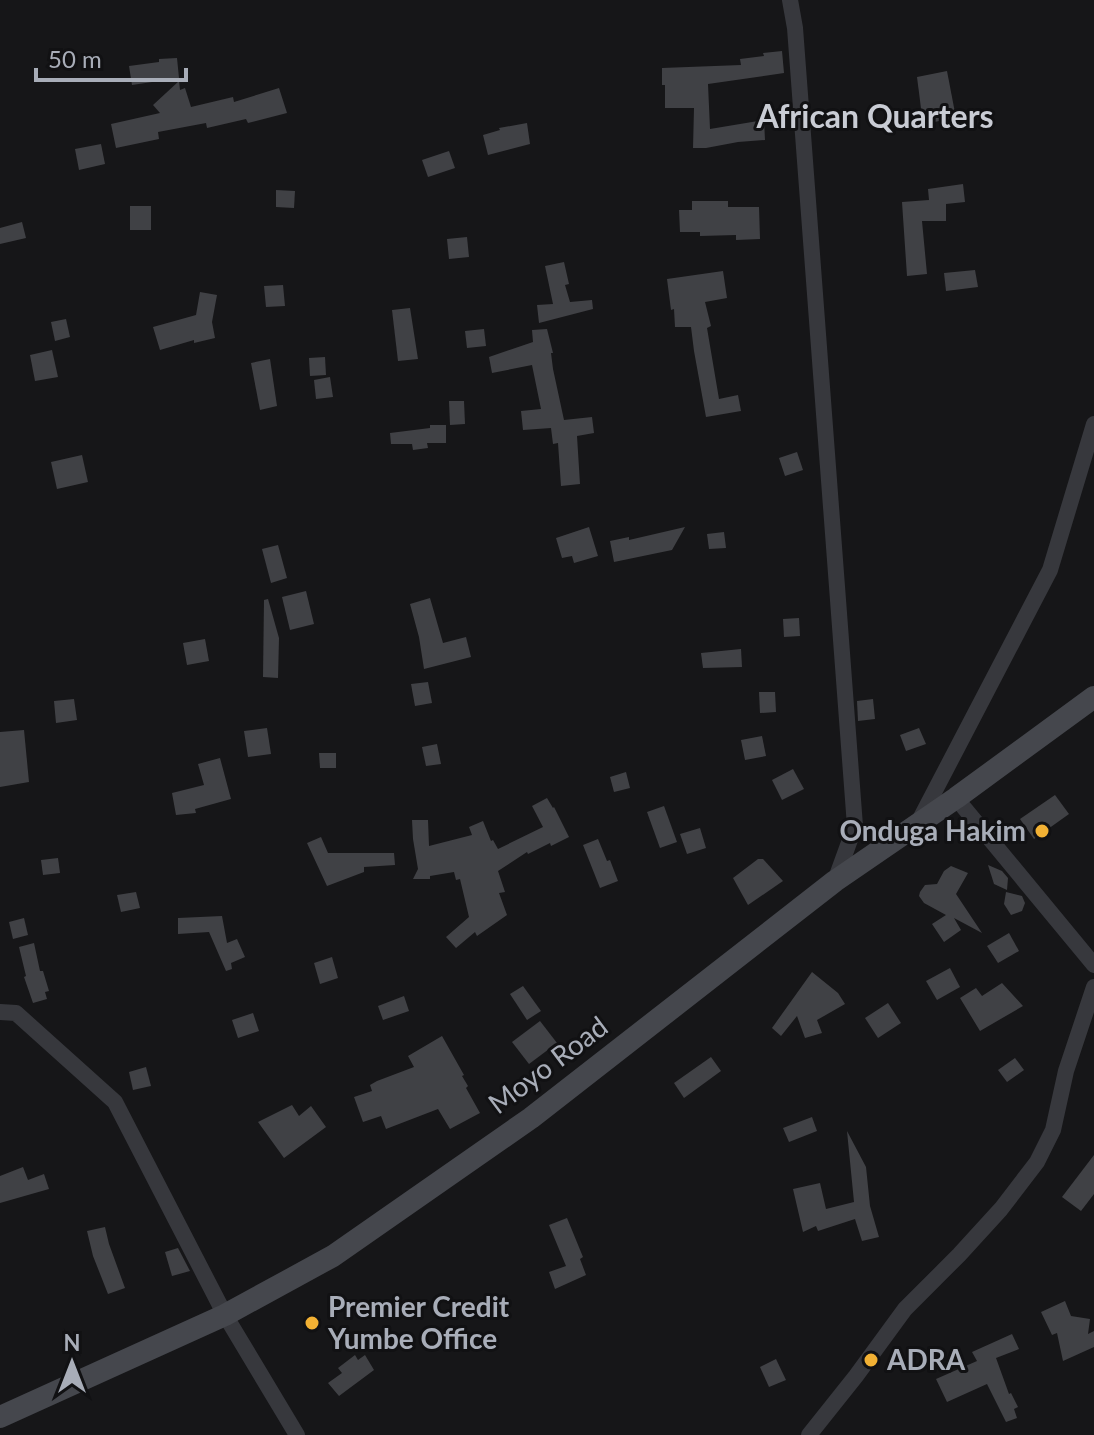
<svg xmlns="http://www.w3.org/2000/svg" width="1094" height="1435" font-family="Lato,sans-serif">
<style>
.building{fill:#404145}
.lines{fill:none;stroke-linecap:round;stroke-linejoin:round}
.street{stroke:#37383d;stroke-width:16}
.secondary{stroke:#45474d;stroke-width:22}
.poi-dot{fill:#f2b134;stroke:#111113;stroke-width:3}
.labels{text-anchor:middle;stroke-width:6;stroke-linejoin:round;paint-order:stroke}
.poi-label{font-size:28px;font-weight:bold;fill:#a8adb8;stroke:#111113;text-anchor:start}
.street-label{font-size:28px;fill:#a8adb8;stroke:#111113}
.quarter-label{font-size:32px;font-weight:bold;fill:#c9ccd4;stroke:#111113}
</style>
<rect width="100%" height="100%" fill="#161618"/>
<g class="building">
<polygon points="782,51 784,73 708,84 710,129 764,120 765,140 738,142 706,148 693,148 694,108 665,108 665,85 662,85 662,68 741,65 740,59 764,56 763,53"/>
<polygon points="177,58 179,78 132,85 129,66 159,62 159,59"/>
<polygon points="947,71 956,118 923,124 917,77"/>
<polygon points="179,81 180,90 185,88 191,107 233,97 234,102 279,88 287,113 248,123 246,119 207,128 206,123 158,132 159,139 116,148 111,124 160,113 153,105"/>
<polygon points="527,123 530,144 488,155 483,135 500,130 499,128"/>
<polygon points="101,144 105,164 79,170 75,149"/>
<polygon points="449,151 455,168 428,177 422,160"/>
<polygon points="963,184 965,202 946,204 946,221 922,221 927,274 907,276 902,202 929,200 928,189"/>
<polygon points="276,190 295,191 294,208 276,207"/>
<polygon points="692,201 728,201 728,207 759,207 760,239 736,240 736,235 700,236 700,232 680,232 679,210 692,210"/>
<rect x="130" y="206" width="21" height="24"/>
<polygon points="22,222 26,238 0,244 0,228"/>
<polygon points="467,237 469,257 449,259 447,239"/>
<polygon points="564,262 569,284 565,285 570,302 592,300 593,309 539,323 537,305 553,304 545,266"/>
<polygon points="975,270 978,287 946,291 944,273"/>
<polygon points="723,271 727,298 705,302 711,326 707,328 719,399 738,395 741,411 706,417 694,351 691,327 675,327 674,309 671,310 667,279"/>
<polygon points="283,285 285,306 266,307 264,286"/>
<polygon points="200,292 217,295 212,322 215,338 194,343 194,340 160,350 153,327 196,315"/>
<polygon points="410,308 418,359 398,361 392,310"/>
<polygon points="66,319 70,337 55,341 51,322"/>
<polygon points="484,329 486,346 467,348 465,331"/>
<polygon points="547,329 553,353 551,353 553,369 564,420 592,417 594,433 577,436 580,484 561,486 558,443 553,444 551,428 523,430 521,411 541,409 532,365 492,373 489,357 533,342 532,330"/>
<polygon points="52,350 58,377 35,381 30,355"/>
<polygon points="325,357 326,375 310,376 309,358"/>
<polygon points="270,359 277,406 260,410 251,363"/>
<polygon points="330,377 333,397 316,399 314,380"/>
<polygon points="449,401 464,401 465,424 450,425"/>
<polygon points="430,425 446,425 446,443 427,443 428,448 413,450 412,444 391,444 390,433 430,428"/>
<polygon points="797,452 803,470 785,476 779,458"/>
<polygon points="82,455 88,482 57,489 51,462"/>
<polygon points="589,527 598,556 574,563 572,556 562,558 556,538"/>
<polygon points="685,527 672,550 614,562 610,541 629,537 629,540"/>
<polygon points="724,532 726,548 709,549 707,534"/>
<polygon points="278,545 287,578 271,583 262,549"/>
<polygon points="306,591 314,624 290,630 282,597"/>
<polygon points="430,598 443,643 466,637 471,657 424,669 419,637 410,604"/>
<polygon points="268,599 279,638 278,678 263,677 264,600"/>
<polygon points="799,618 800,636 784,637 783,619"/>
<polygon points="205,639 209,661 187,665 183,643"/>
<polygon points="741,649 742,667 703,668 701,653"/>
<polygon points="428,682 432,703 415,706 411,684"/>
<polygon points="759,692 775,692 776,712 760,713"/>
<polygon points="74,699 77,720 56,723 54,701"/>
<polygon points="873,699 875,719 858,721 857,701"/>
<polygon points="267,728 271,754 248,757 244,731"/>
<polygon points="919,728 926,744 906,751 900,735"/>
<polygon points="24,730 29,782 0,787 0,732"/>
<polygon points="762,736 766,756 745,760 741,740"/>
<polygon points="437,744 441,764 426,766 422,747"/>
<polygon points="319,753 336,753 336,768 320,768"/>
<polygon points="220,758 231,799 195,809 196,813 176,815 172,793 204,785 198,764"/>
<polygon points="793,769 804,789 782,800 772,780"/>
<polygon points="626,772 630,788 614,792 610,777"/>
<polygon points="1055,795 1069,814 1034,839 1020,819"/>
<polygon points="547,798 553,808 554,807 569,837 551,846 550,843 528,854 527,852 498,871 505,892 499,893 507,915 477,936 475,932 456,948 446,937 469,917 460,879 456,880 454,872 430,876 430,879 413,879 418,869 413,839 412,820 428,820 429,846 472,835 469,827 483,821 491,841 493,840 498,849 543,827 532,806"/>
<polygon points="664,806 677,842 660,848 647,812"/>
<polygon points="700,828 706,848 687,854 680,834"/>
<polygon points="321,837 328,853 394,853 395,865 364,867 364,872 327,886 307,843"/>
<polygon points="598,839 607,861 610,860 618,881 600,888 583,845"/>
<polygon points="58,858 60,873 43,875 41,860"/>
<polygon points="758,859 763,859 783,881 748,905 733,878"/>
<polygon points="988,865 1002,871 1008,878 1007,890 994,884"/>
<polygon points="951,866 968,873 956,894 982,933 954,918 961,930 944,942 932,924 946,915 924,903 919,896 920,892 925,885 937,884 944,871"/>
<polygon points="136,892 140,908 121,912 117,895"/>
<polygon points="1006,892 1022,896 1025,903 1022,911 1011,915 1004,904"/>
<polygon points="222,916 227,943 237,939 245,957 231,963 232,969 226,971 209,932 178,934 178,918"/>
<polygon points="24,918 28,935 13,939 9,922"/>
<polygon points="1009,933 1019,951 998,963 987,946"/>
<polygon points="34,943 40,971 43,971 49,991 45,992 47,999 33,1003 24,977 26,976 19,947"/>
<polygon points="332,957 338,978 320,984 314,963"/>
<polygon points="950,968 960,987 937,1000 926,981"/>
<polygon points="812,972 838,993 845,1004 817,1020 822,1033 805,1038 797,1016 781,1036 772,1028"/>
<polygon points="1002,983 1023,1006 980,1031 960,998 976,988 982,996"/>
<polygon points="523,986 541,1011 527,1020 510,994"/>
<polygon points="404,996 409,1011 383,1020 378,1006"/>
<polygon points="888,1003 901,1023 878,1038 865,1018"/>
<polygon points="253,1013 259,1031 238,1038 232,1020"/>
<polygon points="540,1021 557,1043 529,1064 512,1042"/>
<polygon points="442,1036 464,1075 462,1076 468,1086 466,1088 480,1113 450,1129 438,1109 386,1129 381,1116 363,1122 354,1097 372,1091 370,1085 377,1081 414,1067 408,1056"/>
<polygon points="711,1057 721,1071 684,1098 674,1083"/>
<polygon points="1015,1058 1024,1070 1007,1082 998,1070"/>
<polygon points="146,1067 151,1086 133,1090 129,1072"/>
<polygon points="292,1105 299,1116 311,1106 326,1127 284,1158 258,1122"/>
<polygon points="812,1117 817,1131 789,1142 783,1128"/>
<polygon points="847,1131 866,1167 870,1206 879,1237 862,1241 855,1219 818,1231 816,1226 803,1232 793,1189 820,1183 826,1209 854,1202"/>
<polygon points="1094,1155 1094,1194 1081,1211 1062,1197"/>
<polygon points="23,1167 28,1180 44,1174 49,1189 0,1203 0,1176"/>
<polygon points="567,1218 583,1257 580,1259 586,1275 555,1289 549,1272 566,1266 549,1225"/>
<polygon points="105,1227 109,1244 125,1288 108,1294 93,1256 87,1231"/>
<polygon points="178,1248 190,1271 172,1276 165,1252"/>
<polygon points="1065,1301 1071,1316 1090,1319 1088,1334 1094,1331 1094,1347 1063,1361 1057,1333 1052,1335 1041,1312"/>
<polygon points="1012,1334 1019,1349 996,1358 1009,1394 1011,1393 1018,1407 1014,1409 1017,1418 1006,1422 987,1384 947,1402 936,1379 977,1361 972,1352"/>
<polygon points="355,1355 358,1360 365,1355 374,1370 339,1396 328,1383 342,1373 338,1368"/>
<polygon points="776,1359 786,1380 769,1387 760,1367"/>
</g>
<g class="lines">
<g class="street">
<polyline points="790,0 795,28 855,826 835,881"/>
<polyline points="956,798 1094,965"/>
<polyline points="919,821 1050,570 1094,424"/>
<polyline points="0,1012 16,1013 115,1102 225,1315 297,1435"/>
<polyline points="809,1435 856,1376 905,1309 959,1255 1001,1209 1037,1162 1053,1130 1066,1071 1094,987"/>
</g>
<polyline class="secondary" points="0,1417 225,1315 333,1256 531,1118 835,881 956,798 1094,697"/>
</g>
<g class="poi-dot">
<circle cx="1042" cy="831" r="8"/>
<circle cx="312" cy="1323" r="8"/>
<circle cx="871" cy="1360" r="8"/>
</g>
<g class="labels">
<g class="poi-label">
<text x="1026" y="841" text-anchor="end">Onduga Hakim</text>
<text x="328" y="1317">Premier Credit<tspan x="328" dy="32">Yumbe Office</tspan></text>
<text x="887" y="1370">ADRA</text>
</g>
<g class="street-label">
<text transform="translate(548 1065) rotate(-37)" y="10">Moyo Road</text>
</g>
<g class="quarter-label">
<text x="875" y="128">African Quarters</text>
</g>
</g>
<g transform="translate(72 1363)" stroke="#111113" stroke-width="6" paint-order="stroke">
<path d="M0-6L14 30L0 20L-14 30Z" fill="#a8adb8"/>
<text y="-12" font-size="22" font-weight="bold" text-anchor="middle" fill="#a8adb8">N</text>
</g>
<path d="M36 68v12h150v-12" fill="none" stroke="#a8adb8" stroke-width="4"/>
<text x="48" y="68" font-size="24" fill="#a8adb8" stroke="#111113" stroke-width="6" paint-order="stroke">50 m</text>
</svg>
